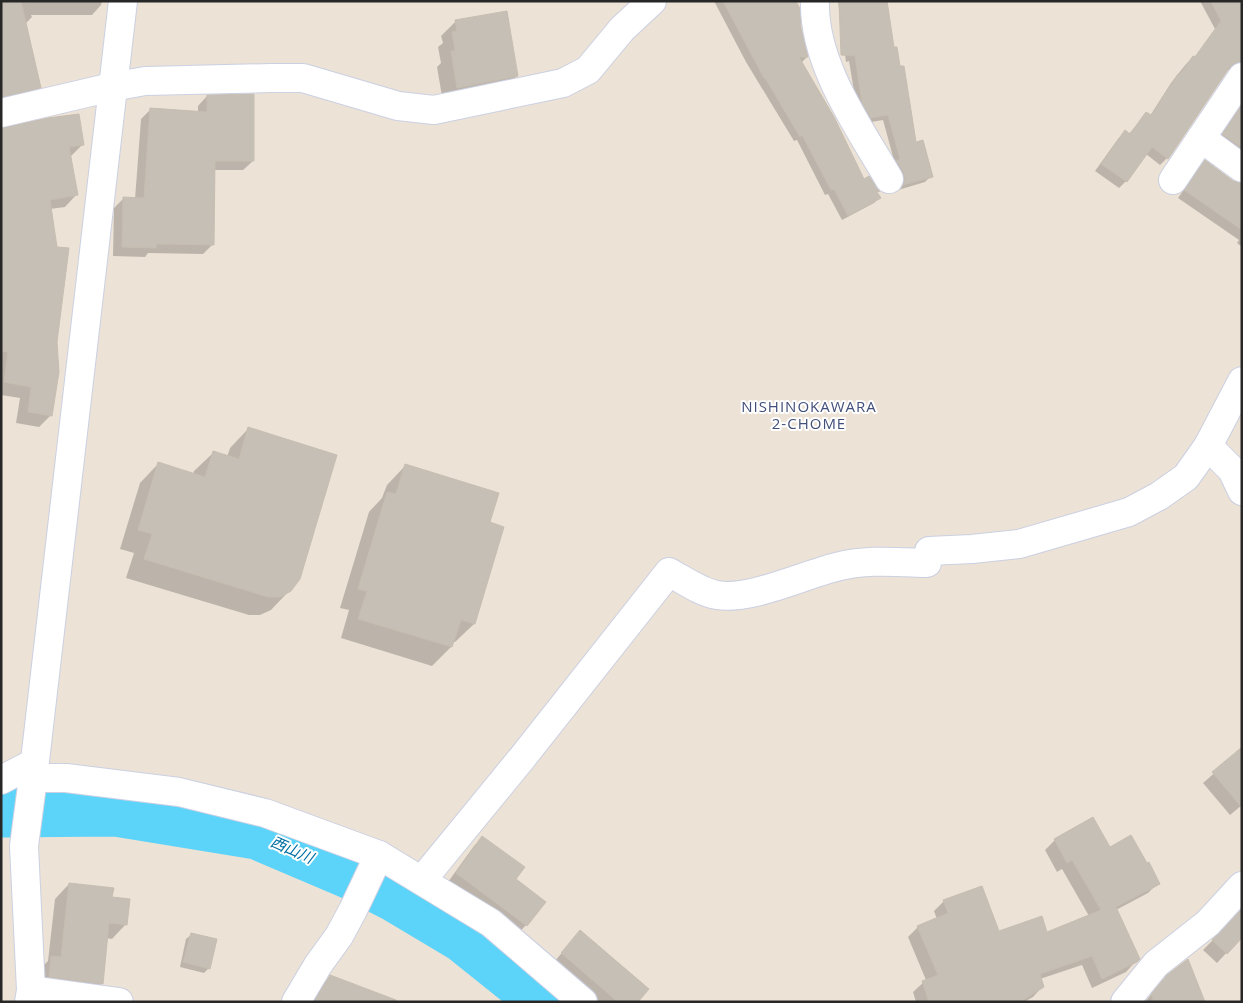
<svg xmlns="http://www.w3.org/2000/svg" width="1243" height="1003" font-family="'Open Sans','Noto Sans JP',sans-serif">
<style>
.shadow{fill:#0003}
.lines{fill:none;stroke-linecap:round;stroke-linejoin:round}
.river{stroke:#5cd4fa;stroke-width:51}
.building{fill:#c6bfb6;stroke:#c7beb0}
.minor-casing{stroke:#cbd0e2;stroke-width:30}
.tertiary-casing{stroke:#cbd0e2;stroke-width:30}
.minor{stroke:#fff;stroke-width:28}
.tertiary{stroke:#fff;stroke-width:28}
.labels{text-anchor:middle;stroke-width:4;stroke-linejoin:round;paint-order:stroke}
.neighbourhood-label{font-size:15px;letter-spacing:1px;fill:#434f7b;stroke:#fff}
.water-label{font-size:15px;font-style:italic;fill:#006ea2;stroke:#fff}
</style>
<rect width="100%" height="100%" fill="#ece2d6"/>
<g class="shadow">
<polygon points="12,1 28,1 28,3 29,1 102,1 101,5 92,15 31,15 32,17 25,24 40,87 26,102 1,107 1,4"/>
<polygon points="714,1 794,1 807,57 801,63 864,180 876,192 879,198 874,203 842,220 828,194 825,195 797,140 794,141 746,62"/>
<polygon points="838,1 887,1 893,49 915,144 931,176 925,182 898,190 899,185 895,164 883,120 865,123 857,109 849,61 846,62"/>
<polygon points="1200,1 1242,1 1242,70 1236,68 1227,70 1167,158 1160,165 1146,154 1126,181 1119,188 1095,171 1118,139 1125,132 1129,134 1147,113 1150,116 1171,83 1186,64 1194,58 1215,29"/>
<polygon points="456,21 517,76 503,90 443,102 437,67 441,63 438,47 443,43 441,36"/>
<polygon points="207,96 253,161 243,170 214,170 213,244 203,254 148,253 145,257 113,256 114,208 123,199 135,199 141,119 150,110 198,113 198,106"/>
<polygon points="1242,104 1242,161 1216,142"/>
<polygon points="1,130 83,144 71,156 77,194 65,207 50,209 56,342 51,415 39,427 16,423 20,398 1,395"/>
<polygon points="1205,162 1232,182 1242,184 1242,247 1237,243 1239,240 1178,198 1198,169"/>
<polygon points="248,429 290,590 271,610 260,615 249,615 126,578 134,553 120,549 140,483 158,464 193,474 194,471 213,453 227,457 230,448"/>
<polygon points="405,466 488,523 502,528 474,624 455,642 453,642 451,647 432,666 341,638 349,610 340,608 369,512 382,498 387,485"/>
<polygon points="1242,749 1242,805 1230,815 1203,783"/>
<polygon points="482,838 515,879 526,925 518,934 448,882 474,846"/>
<polygon points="1055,840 1109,849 1158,883 1148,893 1116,910 1136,961 1126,972 1092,988 1082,965 1040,979 1043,986 1033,997 1024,1002 916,1002 913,992 926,980 908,937 918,927 937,919 934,911 944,901 998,933 1046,934 1089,916 1062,869 1057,872 1045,850"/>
<polygon points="69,884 111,898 126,924 112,939 106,938 102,983 87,998 36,991 37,972 48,961 55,899"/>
<polygon points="1242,911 1242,936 1217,963 1203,950"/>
<polygon points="581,931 636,1002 598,1002 553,963"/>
<polygon points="191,935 209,968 204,973 180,967 186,939"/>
<polygon points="331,976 396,1001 396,1002 311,1002 319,988"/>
<polygon points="1157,987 1204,1002 1145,1002"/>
</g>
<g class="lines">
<polyline class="river" points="1,812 116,811 257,834 351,874 396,897 463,937 544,1002"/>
</g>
<g class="building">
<polygon points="1,1 21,1 41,88 1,97"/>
<polygon points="723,1 796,1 800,9 801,28 808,57 799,57 834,117 864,179 869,176 880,191 877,192 881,198 848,216 834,189 831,190 802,135 800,137 765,78 764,78"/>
<polygon points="839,1 887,1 894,47 897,47 900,66 904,66 916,142 923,140 933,177 903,185 905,178 903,171 896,161 900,159 888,115 871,118 862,103 855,56 841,55"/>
<polygon points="1211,1 1242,1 1242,62 1235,63 1229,68 1168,159 1152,147 1127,182 1101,164 1125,130 1130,134 1146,112 1151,115 1178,74 1179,75 1193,56 1195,57 1221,21"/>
<polygon points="507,11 518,76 457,88 451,51 455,51 452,32 457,31 455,20"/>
<polygon points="254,94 254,161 215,161 214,245 156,244 156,248 122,247 123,197 144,198 150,108 207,112 207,95"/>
<polygon points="1242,105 1242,148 1222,134"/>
<polygon points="79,114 84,145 69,147 78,195 50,200 57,247 69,248 57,342 59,372 52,416 28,412 31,387 4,382 8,352 1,351 1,128 48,118"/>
<polygon points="1205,160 1233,181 1242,183 1242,230 1184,190"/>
<polygon points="248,427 337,455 300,579 291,591 280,597 268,597 144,559 152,534 138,530 158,462 205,477 213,451 239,459"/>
<polygon points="405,464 499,493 490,522 504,527 475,624 461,620 452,647 358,619 367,591 358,589 387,492 396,494"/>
<polygon points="1242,747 1242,808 1212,772"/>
<polygon points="1093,817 1110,847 1131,835 1147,863 1149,862 1160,884 1116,907 1140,959 1137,962 1102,979 1092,956 1040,974 1044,987 1020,1002 929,1002 922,981 938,975 917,926 948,913 943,900 982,886 999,931 1042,916 1047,932 1101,910 1072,860 1067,863 1054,839"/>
<polygon points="482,836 525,867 516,879 546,902 527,926 456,873"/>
<polygon points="69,883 114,888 112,897 130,899 127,925 109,923 103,984 49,977 51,956 61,957"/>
<polygon points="1242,909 1242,938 1227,954 1212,940"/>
<polygon points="580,930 649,989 638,1002 618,1002 561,953"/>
<polygon points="191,933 217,939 210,969 183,962"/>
<polygon points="1188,959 1205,1002 1154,1002 1151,994 1167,975"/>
<polygon points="330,975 396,1000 396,1002 314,1002"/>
</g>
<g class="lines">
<g class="minor-casing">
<g id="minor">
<path d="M815,1C813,64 859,127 889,179"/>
<polyline points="1,113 112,87 145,81 272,78 303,78 398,106 434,110 563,83 588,70 622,29 652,1"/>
<polyline points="1201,138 1242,168"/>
<polyline points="1173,180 1242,77"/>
<polyline points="1208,446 1232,470 1242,491"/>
<polyline points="33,778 66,778 179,792 265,813 379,855 491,923 583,1002"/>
<polyline points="1,780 34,763"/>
<path d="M422,880L522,758L669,572C684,580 700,592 717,595C749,601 804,575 836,567C866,559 896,562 927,563L929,551L972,549L1019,544L1129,512L1159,496L1186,477L1208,446L1242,381"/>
<polyline points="31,990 119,1002"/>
<polyline points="296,1002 318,965 339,936 353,910 379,855"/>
<polyline points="1125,1002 1156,964 1208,923 1242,886"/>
</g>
</g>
<g class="tertiary-casing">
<polyline id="tertiary" points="29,1002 31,990 24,846 33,778 123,1"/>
</g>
<use href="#minor" class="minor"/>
<use href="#tertiary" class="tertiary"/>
</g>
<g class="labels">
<g class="neighbourhood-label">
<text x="809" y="412">NISHINOKAWARA<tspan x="809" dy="17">2-CHOME</tspan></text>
</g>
<g class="water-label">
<text transform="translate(292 850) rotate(24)" y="5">西山川</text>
</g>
</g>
<rect width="1243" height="1003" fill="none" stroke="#272727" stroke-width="5"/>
</svg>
